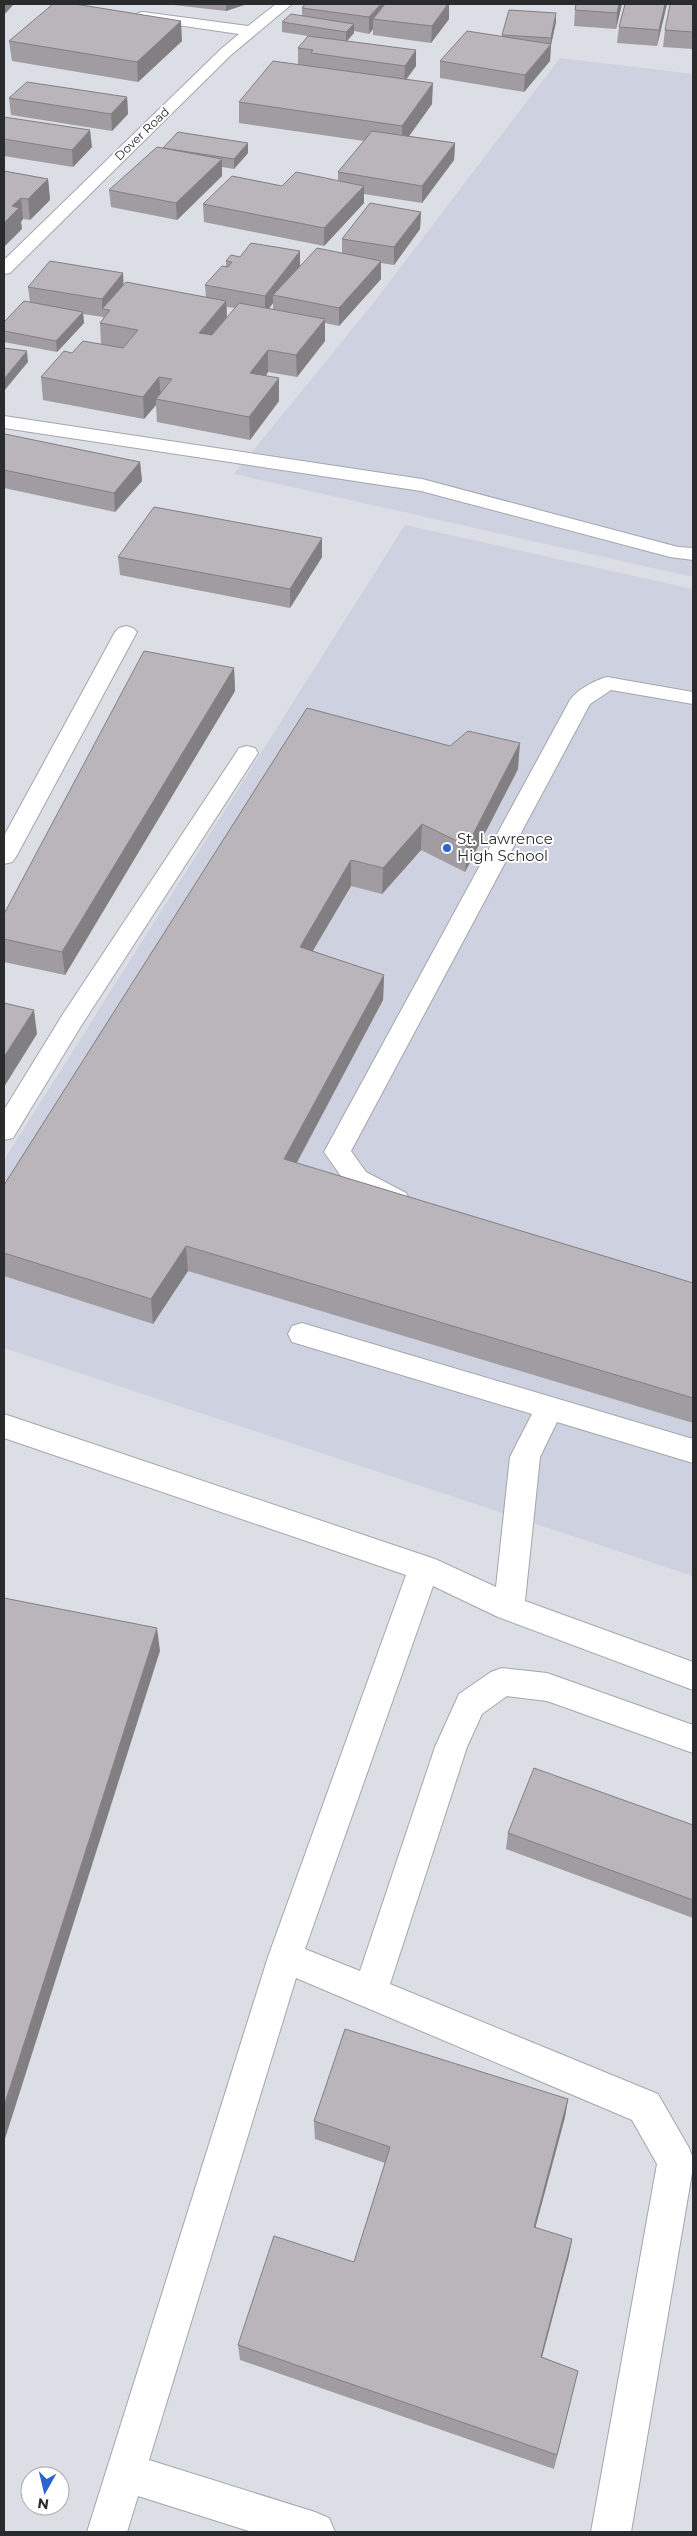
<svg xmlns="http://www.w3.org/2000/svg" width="697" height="2536" font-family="Montserrat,sans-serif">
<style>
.built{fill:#ced1df}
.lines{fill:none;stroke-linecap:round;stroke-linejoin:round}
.minor-casing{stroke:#a4a6ac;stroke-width:2}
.minor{fill:#fff;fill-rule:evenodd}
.wall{fill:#a09ca1;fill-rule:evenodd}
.shaded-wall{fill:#827f83}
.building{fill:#bab5bb;stroke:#827f83}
.poi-dot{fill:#2c65d2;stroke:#fff;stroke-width:2}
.labels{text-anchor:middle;stroke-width:4;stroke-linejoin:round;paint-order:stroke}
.far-street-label{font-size:12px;fill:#2a2b2d;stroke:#fff}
.poi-label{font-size:15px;fill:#2a2b2d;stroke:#fff;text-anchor:start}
</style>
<rect width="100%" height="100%" fill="#dcdee5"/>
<g class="built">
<polygon points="560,58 693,74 693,577 234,474 371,306"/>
<polygon points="405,525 693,589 693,1576 4,1348 4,1160"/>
</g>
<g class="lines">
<g class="minor-casing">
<g id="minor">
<polygon points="276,4 292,4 231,55 10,273 4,274 4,260 221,49 239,34 143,20 138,19 136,16 138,13 143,12 248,26"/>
<polygon points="4,416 422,479 678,547 693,548 693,560 670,557 421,491 4,428"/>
<polygon points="126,626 133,628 137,632 16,857 12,862 4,864 4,836 115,632 119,628"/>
<path d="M607,677L693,692V704L611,690L590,704L351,1151L366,1172L406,1193L410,1200L406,1207L397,1210L388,1207L348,1186L324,1152L570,700C577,690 595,680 607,677Z"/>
<polygon points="247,746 255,748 258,753 81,1026 13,1138 4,1140 4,1110 63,1014 236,753 239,748"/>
<polygon points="302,1323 693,1439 693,1463 557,1422 540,1457 525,1601 693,1662 693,1690 498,1617 433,1586 305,1949 360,1971 435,1747 459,1694 491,1672 502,1668 547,1673 693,1725 693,1753 547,1701 507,1696 482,1714 467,1747 390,1984 658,2094 689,2148 693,2158 693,2167 631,2532 591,2532 657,2164 632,2120 296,1978 149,2460 315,2512 329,2518 335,2532 252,2532 138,2496 127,2532 87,2532 268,1957 406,1575 4,1438 4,1414 435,1559 496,1587 510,1457 532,1414 292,1342 288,1334 292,1326"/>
</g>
</g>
<use href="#minor" class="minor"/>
</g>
<g class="wall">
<polygon points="165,4 247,4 226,11"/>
<polygon points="305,4 449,4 449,19 431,43 373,35 373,29 369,34 354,31 354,33 347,41 416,66 406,80 432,104 409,136 455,143 454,160 422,203 364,194 364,203 324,246 204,222 203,204 282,186 338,181 338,172 364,141 239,123 239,102 298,65 298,48 308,36 282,32 282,22 302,16 302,8"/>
<polygon points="576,4 622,4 616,29 574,26 575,10"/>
<polygon points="625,4 667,4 657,46 617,43 619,27"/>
<polygon points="693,4 693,49 663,47 665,30"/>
<polygon points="556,13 556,22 551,44 550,61 524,92 440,78 440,61 502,36 502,35"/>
<polygon points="9,41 182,41 138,82 12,61"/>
<polygon points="127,97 128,114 112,131 11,115 9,98"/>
<polygon points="4,117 92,147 73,167 4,156"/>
<polygon points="248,143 248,153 234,169 222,167 222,176 177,220 111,207 109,190 163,148"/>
<polygon points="4,171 48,179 50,200 30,220 23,219 21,222 22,229"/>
<path d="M421,212L420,229L394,265L381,263V279L339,326L325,323V341L297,377L268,372L266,376L279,401L250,440L157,422L156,405L144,419L43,400L41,377L72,353L101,344L100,323L103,319V317L83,314L84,323L57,352L4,342V322L30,302L28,287L124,285L206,297L205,285L226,267V261L300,266L342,253V239ZM273,303V309H269ZM227,307L235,308L227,318Z"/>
<polygon points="4,435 140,462 142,481 115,512 4,488"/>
<polygon points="118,557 322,557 290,608 120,575"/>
<polygon points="234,668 235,691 65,975 4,962 4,914"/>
<polygon points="307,708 518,769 465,872 421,850 382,894 351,886 313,951 384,975 383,1000 297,1163 693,1283 693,1423 188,1271 153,1324 4,1276 4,1185"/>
<polygon points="693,1825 693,1918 506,1849 508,1833"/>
<polygon points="568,2099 565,2117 535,2228 572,2239 569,2255 542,2357 578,2371 554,2469 240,2360 238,2345 354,2262 385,2163 315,2139 314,2121"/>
</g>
<g class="shaded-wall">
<polygon points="4,4 14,4 4,15"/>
<polygon points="226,4 247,4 226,11"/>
<polygon points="381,4 387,4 373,19 373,29 369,34 369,17"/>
<polygon points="448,4 449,4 449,19 431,43 432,26"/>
<polygon points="619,4 622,4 616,29 617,13"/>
<polygon points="665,4 667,4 657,46 659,30"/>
<polygon points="556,13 556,22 551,45 551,44 550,61 524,92 525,75 550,46 551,38"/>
<polygon points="181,21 182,41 138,82 137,62"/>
<polygon points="354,24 354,33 346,42 346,32"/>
<polygon points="416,50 416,66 404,82 405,66"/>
<polygon points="433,83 432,104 402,146 402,126"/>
<polygon points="127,97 128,114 112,131 111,114"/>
<polygon points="90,130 92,147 73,167 72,150"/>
<polygon points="248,143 248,153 234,169 234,159"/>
<polygon points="455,143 454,160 422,203 422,186"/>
<polygon points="222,159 222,176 177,220 176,203"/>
<polygon points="48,179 50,200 30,220 28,199"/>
<polygon points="364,186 364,203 324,246 324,228"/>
<polygon points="21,198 23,219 21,222 22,229 4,247 4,223 12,206"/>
<polygon points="421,212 420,229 394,265 394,247"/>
<polygon points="300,251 300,269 273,295 273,303 265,313 265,296"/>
<polygon points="381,261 381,279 339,326 339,308"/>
<polygon points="123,273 124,291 102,309 102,299"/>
<polygon points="226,301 227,323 200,355 199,333"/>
<polygon points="83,312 84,323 57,352 56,341"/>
<polygon points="325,319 325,341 297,377 296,355"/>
<polygon points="268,350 268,372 251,395 250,373"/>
<polygon points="27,351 28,362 4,391 4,379"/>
<polygon points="159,377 161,399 156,399 156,405 144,419 143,397"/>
<polygon points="279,378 279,401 250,440 249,417"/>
<polygon points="140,462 142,481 115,512 114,493"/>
<polygon points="322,538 322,557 290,608 290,589"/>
<polygon points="234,668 235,691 65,975 62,952"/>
<polygon points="520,743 518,769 465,872 467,846"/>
<polygon points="422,824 421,850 382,894 383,868"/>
<polygon points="351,860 351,886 300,972 300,947"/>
<polygon points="384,975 383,1000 285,1184 284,1159"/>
<polygon points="34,1010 37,1034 4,1087 4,1057"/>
<polygon points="186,1246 188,1271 153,1324 151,1299"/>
<polygon points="157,1628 160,1651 4,2142 4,2106"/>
<polygon points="568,2099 565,2117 531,2244 534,2227"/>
<polygon points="572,2239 569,2255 538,2372 541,2357"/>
</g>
<g class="building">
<polygon points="53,4 75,4 181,21 137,62 9,41"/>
<polygon points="305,4 381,4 369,17 302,8"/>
<polygon points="385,4 448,4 432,26 373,19"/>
<polygon points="576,4 619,4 617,13 575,10"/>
<polygon points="625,4 665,4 659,30 619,27"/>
<polygon points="670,4 693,4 693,32 665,30"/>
<polygon points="509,10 556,13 551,38 502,35"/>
<polygon points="291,14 354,24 346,32 282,22"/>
<polygon points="467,31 551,44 525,75 440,61"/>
<polygon points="308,36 416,50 405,66 311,53 313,50 298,48"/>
<polygon points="273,61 433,83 402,126 239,102"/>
<polygon points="27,82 127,97 111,114 9,98"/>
<polygon points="4,117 90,130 72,150 4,139"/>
<polygon points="372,131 455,143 422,186 338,172"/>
<polygon points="178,132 248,143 234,159 163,148"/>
<polygon points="157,147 222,159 176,203 109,190"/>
<polygon points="4,171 48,179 28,199 21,198 12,206 19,208 4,223"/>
<polygon points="296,172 364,186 324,228 203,204 232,176 282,186"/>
<polygon points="370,203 421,212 394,247 342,239"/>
<polygon points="251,243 300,251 265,296 205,285 222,266 228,267 232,262 226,261 231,255 240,257"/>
<polygon points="317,248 381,261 339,308 273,295"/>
<polygon points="50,261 123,273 102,299 28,287"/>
<polygon points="126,282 226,301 199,333 212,335 239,303 325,319 296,355 268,350 250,373 279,378 249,417 156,399 172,379 159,377 143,397 41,377 64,351 72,353 83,341 123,348 138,330 100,323 110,310 102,309"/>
<polygon points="24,301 83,312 56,341 4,331 4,322"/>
<polygon points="4,348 27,351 4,379"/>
<polygon points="5,434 140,462 114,493 4,470 4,435"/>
<polygon points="154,507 322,538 290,589 118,557"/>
<polygon points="144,651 234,668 62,952 4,939 4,914"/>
<polygon points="307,708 450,746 468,731 520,743 467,846 422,824 383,868 351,860 300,947 384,975 284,1159 693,1283 693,1398 186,1246 151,1299 4,1253 4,1185"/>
<polygon points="4,1003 34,1010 4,1057"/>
<polygon points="4,1598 157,1628 4,2106"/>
<polygon points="534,1768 693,1825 693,1900 508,1833"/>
<polygon points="345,2029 568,2099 534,2227 572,2239 541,2357 578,2371 557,2455 238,2345 274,2236 354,2262 390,2147 314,2121"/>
</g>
<circle class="poi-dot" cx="447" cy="848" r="5"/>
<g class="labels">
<g class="far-street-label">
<text transform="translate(142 134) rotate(-44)" y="4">Dover Road</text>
</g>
<g class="poi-label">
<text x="457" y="844">St. Lawrence<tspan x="457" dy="17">High School</tspan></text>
</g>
</g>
<rect width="697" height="2536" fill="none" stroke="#2a2b2d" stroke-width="10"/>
<g transform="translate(45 2491) rotate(188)"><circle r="24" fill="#ffffff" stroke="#aaaaab"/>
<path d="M0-4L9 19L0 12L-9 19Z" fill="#2c65d2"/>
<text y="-8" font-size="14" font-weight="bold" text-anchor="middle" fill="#2a2b2d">N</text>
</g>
</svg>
